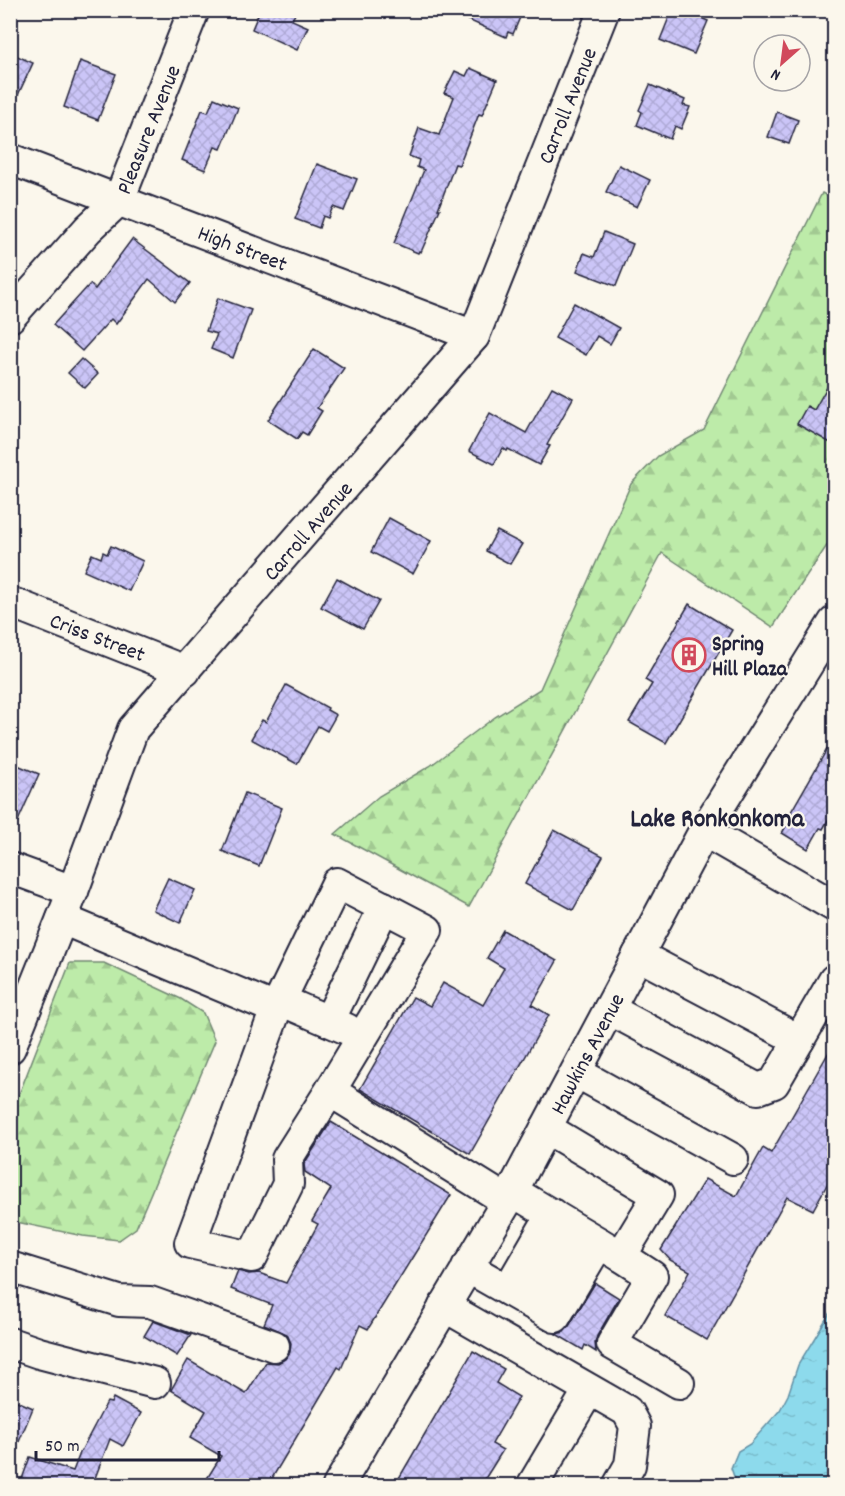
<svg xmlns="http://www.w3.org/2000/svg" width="845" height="1496" font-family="Dekko,sans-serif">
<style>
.forest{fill:url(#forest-firs);stroke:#708672;stroke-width:1.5}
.water{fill:url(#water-ripples);stroke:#6290a5;stroke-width:1.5}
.building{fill:url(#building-cross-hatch);stroke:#22223b;stroke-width:1.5}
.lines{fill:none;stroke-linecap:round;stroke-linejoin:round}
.minor-casing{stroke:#22223b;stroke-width:34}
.minor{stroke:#fbf7ec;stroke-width:30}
.labels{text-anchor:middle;stroke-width:4.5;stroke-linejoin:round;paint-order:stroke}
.street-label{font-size:22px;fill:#22223b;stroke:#fbf7ec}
.poi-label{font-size:22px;font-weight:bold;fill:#22223b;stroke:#fbf7ec;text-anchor:start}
.quarter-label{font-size:26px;font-weight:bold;fill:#22223b;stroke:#fbf7ec}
</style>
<defs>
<pattern id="forest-firs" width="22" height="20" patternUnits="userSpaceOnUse" patternTransform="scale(1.5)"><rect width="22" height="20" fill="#bdeba9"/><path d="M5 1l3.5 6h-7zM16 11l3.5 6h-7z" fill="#a2c992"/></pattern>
<pattern id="water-ripples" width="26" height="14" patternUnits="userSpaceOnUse" patternTransform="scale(1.5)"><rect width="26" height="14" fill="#8ddaec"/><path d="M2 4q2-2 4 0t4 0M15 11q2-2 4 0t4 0" fill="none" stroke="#79bbcb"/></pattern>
<pattern id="building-cross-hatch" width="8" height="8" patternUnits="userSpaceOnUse" patternTransform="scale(1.5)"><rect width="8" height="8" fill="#cbc5f7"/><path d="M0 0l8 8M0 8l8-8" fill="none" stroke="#aea9d5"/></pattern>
</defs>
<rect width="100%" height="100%" fill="#fbf7ec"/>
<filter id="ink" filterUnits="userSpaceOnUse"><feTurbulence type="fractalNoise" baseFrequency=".0167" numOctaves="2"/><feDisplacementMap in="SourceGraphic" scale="12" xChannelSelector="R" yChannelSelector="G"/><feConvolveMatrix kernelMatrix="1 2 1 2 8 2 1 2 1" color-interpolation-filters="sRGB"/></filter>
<g filter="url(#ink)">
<g class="forest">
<polygon points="822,193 834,200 834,535 773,627 662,553 469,907 335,834 379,796 430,766 495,717 540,689 631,484 658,456 704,430"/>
<polygon points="70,963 104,963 181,999 203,1013 215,1041 136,1228 119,1240 83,1236 11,1221 11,1115"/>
</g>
<polygon class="water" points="834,1306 834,1485 737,1485 731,1468 738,1451 750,1444 780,1410 788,1395 798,1365"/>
<g class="building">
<polygon points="260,10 297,10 292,20 308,27 297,50 252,29"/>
<polygon points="446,10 523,10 513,34 508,32 506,37"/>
<polygon points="672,10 684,10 708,21 694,54 660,40"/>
<polygon points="15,55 33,63 10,112 10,65"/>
<polygon points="80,61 116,74 98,120 64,107"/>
<polygon points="470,68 497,80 482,115 479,114 459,165 455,164 438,209 440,209 421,252 419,251 418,253 394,243 424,170 417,167 419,160 409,156 419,128 439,135 454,97 444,93 455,71 466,76"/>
<polygon points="650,85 685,100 683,105 690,107 681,129 675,126 670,139 637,125 642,112 639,110"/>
<polygon points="214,98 238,108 221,149 215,147 205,170 182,160 202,110 208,112"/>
<polygon points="777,112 798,120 789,144 768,137"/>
<polygon points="317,164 357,179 344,211 333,207 328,218 323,216 319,228 295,219"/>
<polygon points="619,165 650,180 637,207 606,192"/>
<polygon points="604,232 633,244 616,286 577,271 584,253 594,257"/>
<polygon points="132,239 190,283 175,302 149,279 116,324 111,319 82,351 53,325 90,284 95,289"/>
<polygon points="218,298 251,310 233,358 211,349 217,334 206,331"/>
<polygon points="574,303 619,328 610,344 597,336 586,355 555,338"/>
<polygon points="314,349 344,368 317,408 322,411 307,435 302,432 297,439 268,420"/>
<polygon points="81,359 98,374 85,388 68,373"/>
<polygon points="834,375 834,445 797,424 807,406 814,410"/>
<polygon points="552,387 573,398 547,445 550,446 539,465 508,449 507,451 503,448 494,464 469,451 490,413 526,433"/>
<polygon points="389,518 431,541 413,574 371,552"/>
<polygon points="497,531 522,544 510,564 486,551"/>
<polygon points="111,546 143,561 129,591 84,571 92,554 101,558 103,552 107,554"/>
<polygon points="337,578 379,601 363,629 321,607"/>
<polygon points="689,604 732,630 666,743 629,722 652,684 645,680"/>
<polygon points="286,685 328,708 327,710 336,715 327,731 318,726 297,764 251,739 262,720 266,722"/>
<polygon points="834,737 834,810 823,829 820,828 808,849 782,833 793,814 791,812"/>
<polygon points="10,762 39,774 10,839"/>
<polygon points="245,793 282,808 259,866 222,851"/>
<polygon points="554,830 603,856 573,910 525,884"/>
<polygon points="168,878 195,890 180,923 153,910"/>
<polygon points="503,930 557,961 532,1005 549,1015 470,1154 360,1089 413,997 430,1006 443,983 483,1005 504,968 487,958"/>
<polygon points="834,1043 834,1184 829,1181 813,1210 787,1197 707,1340 665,1316 690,1271 670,1260 661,1250 705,1179 736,1196 763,1148 771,1153"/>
<polygon points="331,1122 451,1195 368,1329 360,1325 341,1369 338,1367 268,1485 203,1485 221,1456 190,1438 206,1411 171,1390 188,1360 246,1394 266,1362 278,1363 285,1359 290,1352 291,1343 287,1334 264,1324 272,1305 231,1289 238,1271 249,1274 259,1273 286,1283 318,1224 312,1221 331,1189 305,1172 304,1164"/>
<polygon points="595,1283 619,1298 597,1336 595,1343 596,1352 585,1345 583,1350 556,1334 564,1332 569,1326"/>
<polygon points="153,1321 191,1335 177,1356 144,1336"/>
<polygon points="473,1351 504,1369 496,1383 519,1397 492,1444 503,1450 493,1466 481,1485 395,1485"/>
<polygon points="10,1398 33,1408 11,1461 10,1461"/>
<polygon points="113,1398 141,1413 123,1446 110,1439 95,1478 105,1482 104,1485 41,1485 22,1479 30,1457 73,1471 80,1453 107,1402 111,1403"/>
</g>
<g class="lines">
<g class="minor-casing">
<g id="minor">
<polyline points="10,159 474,336"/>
<polyline points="10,317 88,229 119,200 194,10"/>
<polyline points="10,602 185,671"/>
<polyline points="704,831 834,906"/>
<polyline points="10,868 73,891"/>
<polyline points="62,919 276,1009"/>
<polyline points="638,955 799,1040"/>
<polyline points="280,1000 347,1029"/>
<polyline points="609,1009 758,1089 774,1083 834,980"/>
<polyline points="329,1021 384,907"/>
<polyline points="10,1048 73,891 133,729 474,336 604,10"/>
<polyline points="576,1072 733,1159"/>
<polyline points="330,1091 287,1159 288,1184 252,1257 190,1243 276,1009 337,883 427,930 330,1091 507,1201"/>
<polyline points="512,1191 621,1256 658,1195 546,1128"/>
<polyline points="621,1256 652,1276 612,1344 679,1383"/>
<polyline points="10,1267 119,1301 150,1302 274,1346"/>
<polyline points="467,1267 555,1317 599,1243"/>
<polyline points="508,1290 552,1214"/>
<polyline points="533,1304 575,1229"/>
<polyline points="444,1306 627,1411 635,1426 630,1465 618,1486"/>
<polyline points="10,1343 39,1353 155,1383"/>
<polyline points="338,1486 507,1201 704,831 834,622"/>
<polyline points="532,1486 589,1390"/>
</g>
</g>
<use href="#minor" class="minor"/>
</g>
</g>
<defs>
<g id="building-ring" transform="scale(1.725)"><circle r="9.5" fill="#fbf7ec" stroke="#d1495b" stroke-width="1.5"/><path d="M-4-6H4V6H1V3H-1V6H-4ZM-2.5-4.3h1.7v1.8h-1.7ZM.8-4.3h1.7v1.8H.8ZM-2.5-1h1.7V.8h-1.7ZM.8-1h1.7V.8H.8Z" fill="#d1495b"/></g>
</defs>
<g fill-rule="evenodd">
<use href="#building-ring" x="689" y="655"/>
</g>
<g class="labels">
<g class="street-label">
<text transform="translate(566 105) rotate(-68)" y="8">Carroll Avenue</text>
<text transform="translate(147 129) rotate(-68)" y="8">Pleasure Avenue</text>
<text transform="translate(243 247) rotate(21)" y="8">High Street</text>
<text transform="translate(307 530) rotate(-49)" y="8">Carroll Avenue</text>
<text transform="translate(98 636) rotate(21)" y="8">Criss Street</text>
<text transform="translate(586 1053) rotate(-62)" y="8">Hawkins Avenue</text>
</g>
<g class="poi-label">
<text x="712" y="650">Spring<tspan x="712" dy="25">Hill Plaza</tspan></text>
</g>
<g class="quarter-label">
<text x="717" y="826">Lake Ronkonkoma</text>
</g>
</g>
<rect width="845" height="1496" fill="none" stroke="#fbf7ec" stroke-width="36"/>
<rect x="18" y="18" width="809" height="1460" fill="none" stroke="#22223b" stroke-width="2" filter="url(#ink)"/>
<g transform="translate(782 63) rotate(208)"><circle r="28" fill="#fbf7ec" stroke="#a4a2a5" stroke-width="1.5"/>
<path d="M0-4.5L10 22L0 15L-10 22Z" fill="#d1495b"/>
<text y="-9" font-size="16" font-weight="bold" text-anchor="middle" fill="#22223b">N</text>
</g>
<path d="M36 1451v9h183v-9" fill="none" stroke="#22223b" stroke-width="3"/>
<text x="45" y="1451" font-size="18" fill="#22223b" stroke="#fbf7ec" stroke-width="4.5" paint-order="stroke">50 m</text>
</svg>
